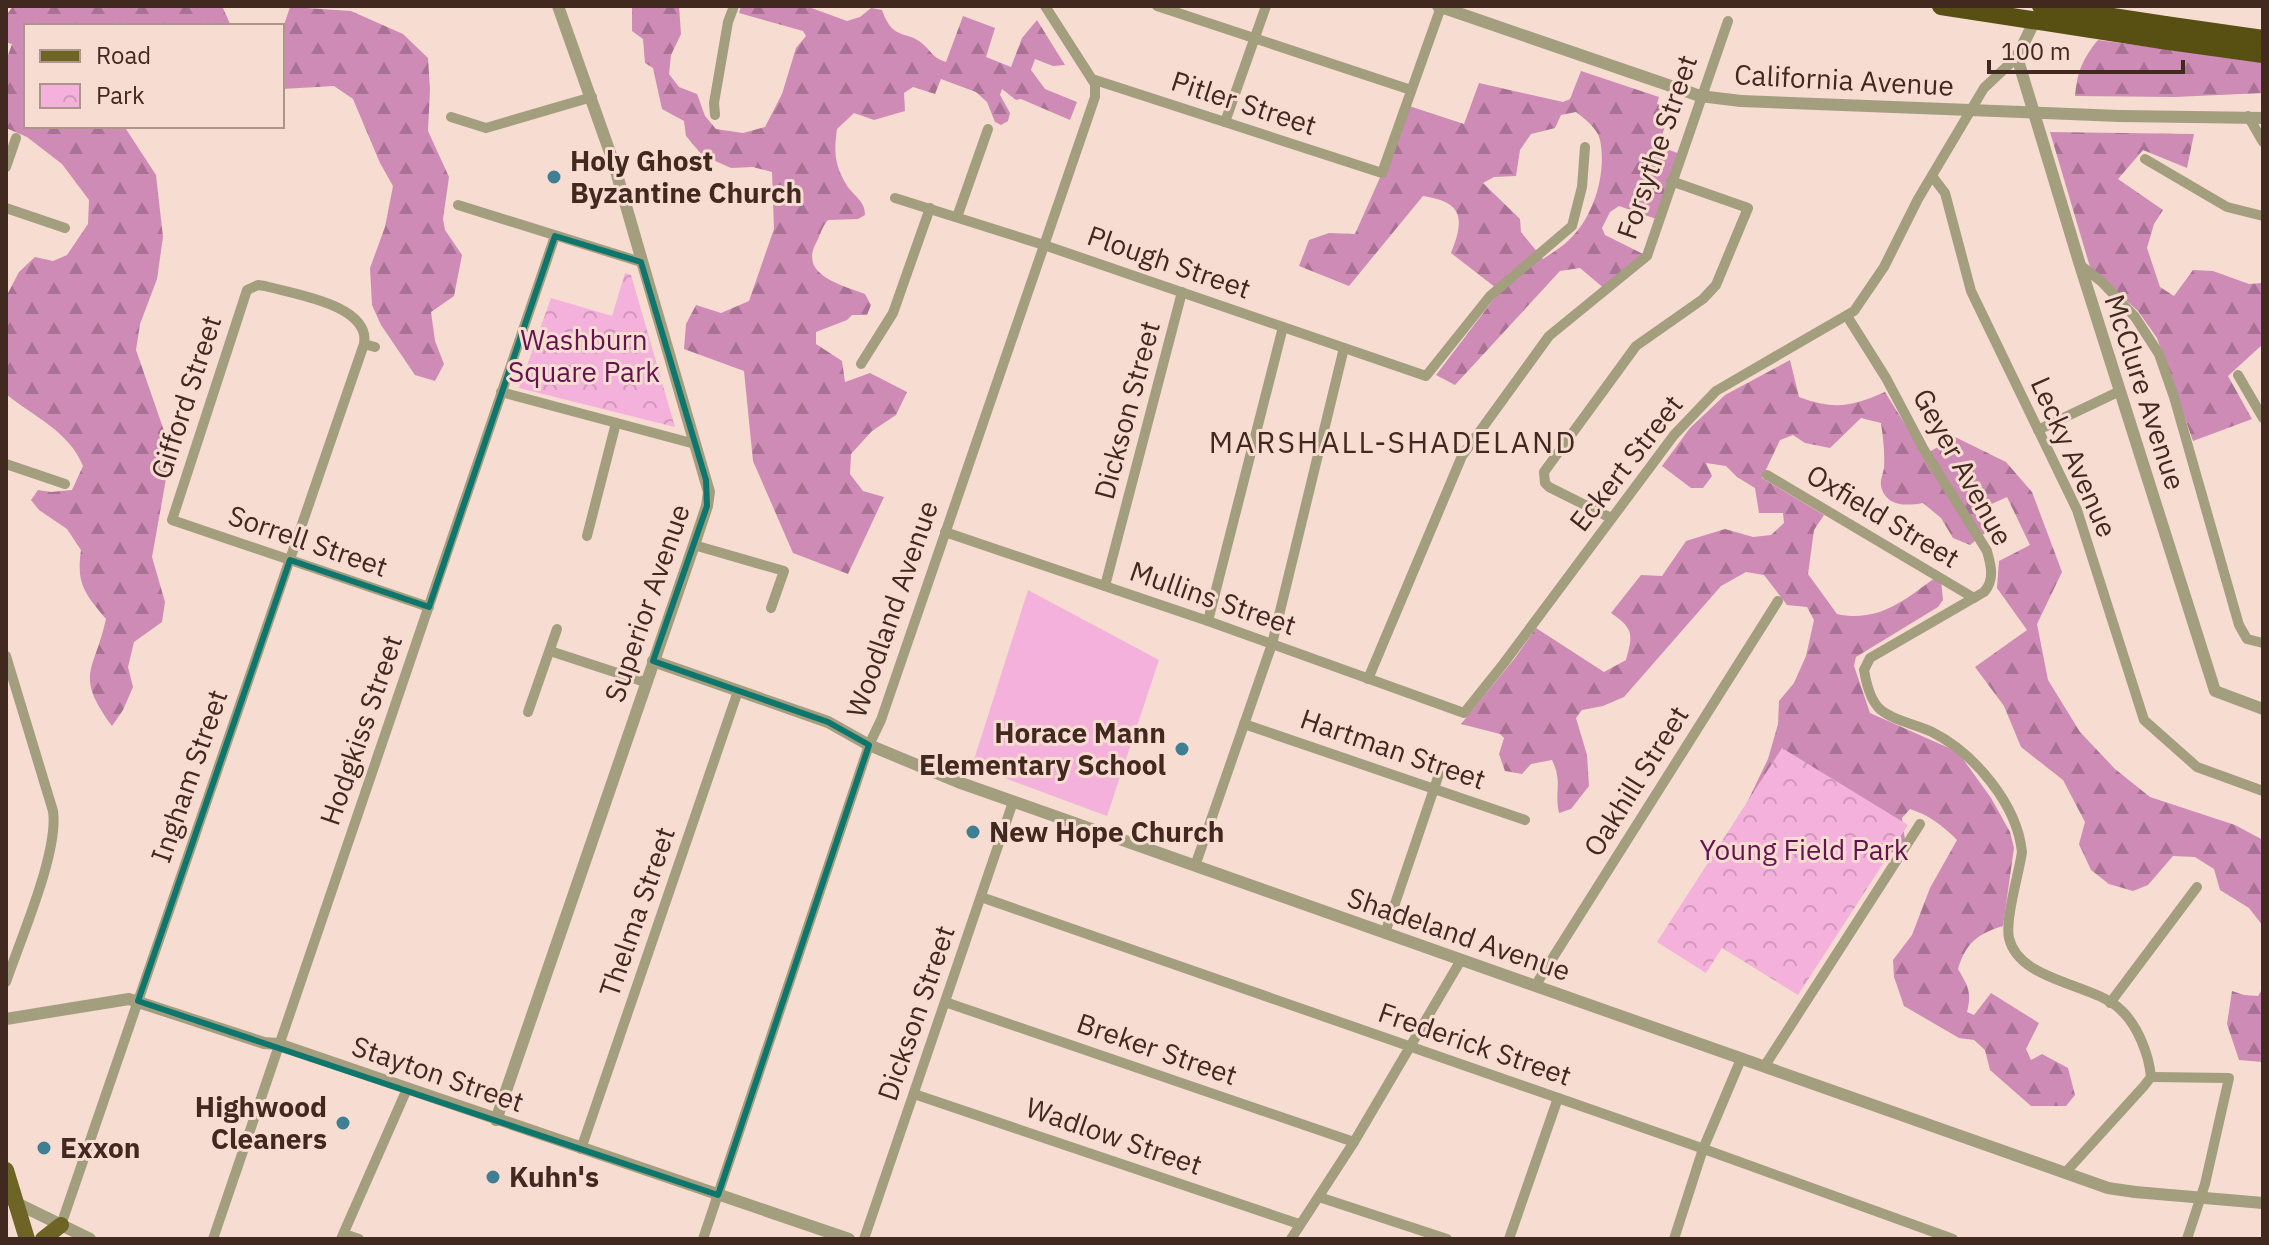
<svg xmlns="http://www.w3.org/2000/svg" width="2269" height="1245" font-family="'IBM Plex Sans',sans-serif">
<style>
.green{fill:#f3b1db}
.forest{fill:url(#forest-firs);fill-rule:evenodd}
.park{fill:url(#park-crowns)}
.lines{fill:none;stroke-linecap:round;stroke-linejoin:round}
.minor{stroke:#a29e7e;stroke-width:10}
.tertiary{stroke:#a29e7e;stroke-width:12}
.primary{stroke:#6d6425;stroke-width:16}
.motorway{stroke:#584f12;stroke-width:18}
.tertiary-bridge{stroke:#a29e7e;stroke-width:12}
.motorway-bridge{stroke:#584f12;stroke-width:18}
.marked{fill:none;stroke:#0f766e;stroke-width:6;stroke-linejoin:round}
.poi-dot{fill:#3f7f93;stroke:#f7dcd2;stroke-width:3}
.labels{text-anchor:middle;stroke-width:6;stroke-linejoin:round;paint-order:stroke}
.street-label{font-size:28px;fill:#422920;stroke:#f7dcd2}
.poi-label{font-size:28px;font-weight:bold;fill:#422920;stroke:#f7dcd2;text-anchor:start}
.park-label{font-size:28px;fill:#63144e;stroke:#f7dcd2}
.neighbourhood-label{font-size:30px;letter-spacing:2px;fill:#422920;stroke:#f7dcd2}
</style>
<defs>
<pattern id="forest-firs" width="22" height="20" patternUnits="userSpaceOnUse" patternTransform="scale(2)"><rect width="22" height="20" fill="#ce8bb6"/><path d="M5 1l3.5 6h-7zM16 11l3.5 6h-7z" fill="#a97294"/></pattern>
<pattern id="park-crowns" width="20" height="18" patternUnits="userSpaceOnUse" patternTransform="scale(2)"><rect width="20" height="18" fill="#f3b1db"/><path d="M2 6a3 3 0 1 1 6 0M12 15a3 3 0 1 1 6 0" fill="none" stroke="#d298bc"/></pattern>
</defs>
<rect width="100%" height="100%" fill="#f7dcd2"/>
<polygon class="green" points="1028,590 1159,660 1107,816 972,766"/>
<g class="forest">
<path d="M13,6H222L231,26H26V126H124L156,175L163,237L157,279L140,324L136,350L171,451L152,557L165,602L162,622L134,642L128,667L133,687L123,710L112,726C74,674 94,673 106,619C85,594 76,584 81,550L67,529L39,510L31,500L38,490L51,492L72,490L83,466C69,431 34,417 6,394L8,293L19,272L35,257L53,261L67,255L88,224L89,200L62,164L27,137L6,128V61L12,44L6,42V16Z"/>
<path d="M632,6H679L681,34L671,55L669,74L679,87L697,94L705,116L716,129L743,133L765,127L782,94L796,48L806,36L803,31L739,13L741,6H806L847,21L860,17L871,8L882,10C893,43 909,29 925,46C933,54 935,59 946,62L963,16L995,28L986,57L1011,67L1022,38L1037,20L1065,65L1053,66L1035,59L1031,70L1045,89L1077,102L1070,120L1021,99L1016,100L1002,89L1000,95L1010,113L1008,121L1001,125L995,122L987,102L976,92L941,79L935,94L913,87L904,93L905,111L874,120L854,113L837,129C834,150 834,164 846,184C853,196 865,200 865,215L858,219L828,220C821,228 821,234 816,243C799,275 841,285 865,294L871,305L867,315H852L847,320L816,332V344L842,361L845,382L870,373L907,392L896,415L872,431L851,454L850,474L863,491L884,497L848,574L793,553L753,461L744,371L684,349L686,324L696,305L721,313L749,301L774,229L772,172L753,167L731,168L702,155L686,136L684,121L662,109L653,68L645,63L643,39L632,31Z"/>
<polygon points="290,7 351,11 403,34 428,58 430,90 428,131 449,177 443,219 445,230 462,255 454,296 431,312 435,341 444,364 435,381 415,375 381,325 372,305 370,268 385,227 393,186 380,163 353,99 334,86 282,89 282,31"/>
<path d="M2098,40L2263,62V93L2175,97L2075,96C2077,72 2083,58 2098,40Z"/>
<path d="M1581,71L1659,97L1657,104L1670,109L1659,146L1680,154L1659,220L1619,206L1610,212L1602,228L1605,235L1647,256L1606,290L1580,268L1560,271L1455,385L1436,375L1500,291L1451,253C1465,218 1463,202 1423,196L1349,286L1299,266L1309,240L1329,233L1355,234L1382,173L1406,105L1464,124L1479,83L1563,102L1570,99ZM1576,112C1585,119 1598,129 1600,140C1607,173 1594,217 1569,240C1562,247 1552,253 1543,259L1521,232L1520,219L1483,183L1494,177L1516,176L1520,150L1531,134L1555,128L1561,115Z"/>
<polygon points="2050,132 2194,134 2187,168 2143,150 2118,179 2163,210 2154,224 2147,248 2160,287 2174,296 2193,270 2213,271 2249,284 2263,283 2263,344 2228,376 2252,419 2193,441 2157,338 2138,311 2090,267"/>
<path d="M1790,360L1799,397C1835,410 1850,407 1885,392L1924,455L1955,437L2006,462L2032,492L2062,572L2037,624L2048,680L2080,732L2115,769L2150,797L2235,825L2263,840V926L2249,908L2220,890L2214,869L2195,857L2173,856L2148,885L2133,891L2109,884L2091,870L2079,844L2085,822L2063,780L2021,747L2004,706L1975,667L2027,630L1997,588L1999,561L2030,545L2007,497L1974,512L1986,532L1970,545L1953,538L1941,518L1923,503C1906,506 1886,507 1881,486C1880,480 1883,474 1884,468C1885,452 1883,438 1881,423L1861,418L1830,448L1805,443L1793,435L1780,440L1762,478L1824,515L1814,530L1808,574L1837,614C1878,623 1905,600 1936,577L1941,581L1943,600L1938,607L1856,657L1854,666L1870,713L1958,752L1991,798L2010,832L2014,848L2003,926C1977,934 1966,943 1958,969C1968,986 1972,992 1967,1012L1974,1015L1991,993L2039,1023L2026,1049L2031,1060L2042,1054L2068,1068L2075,1095L2066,1106H2031L1990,1070L1985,1050L1974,1040L1959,1038L1904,1006L1894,977L1893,960L1912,935L1930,888L1957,840C1942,825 1929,815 1910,809L1902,818L1905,840L1898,851L1889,853L1744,809L1768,759L1778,724L1779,701L1794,683L1806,656L1814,620L1807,607L1787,605L1764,575L1746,572L1721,586L1624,697L1603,706L1582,710L1576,718L1587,755L1589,786L1571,809L1559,813C1554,791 1563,783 1552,760L1531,764L1522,774L1505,771L1499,754L1504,738L1500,734L1461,724L1515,658L1536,628L1604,672L1626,660C1633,634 1634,629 1611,613L1641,575L1662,576L1686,541L1725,529L1753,537L1771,535L1784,523L1783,513H1759L1755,488L1737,477L1726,466L1706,463L1712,476L1703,488H1691L1662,466L1690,428L1725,395Z"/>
<polygon points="2263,988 2263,1062 2239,1060 2227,1024 2232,991 2244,995 2258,996"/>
</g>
<g class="park">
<polygon points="625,273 631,275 675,427 519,388 551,298 612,316"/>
<polygon points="1782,748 1908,825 1798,995 1722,948 1706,973 1657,942"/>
</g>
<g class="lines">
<g class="minor">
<polyline points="1157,6 1411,90"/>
<polyline points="1092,79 1382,173 1441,7"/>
<polyline points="715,115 714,103 728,22 734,6"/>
<polyline points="2248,116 2263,142"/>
<polyline points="451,117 486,128 592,97"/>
<polyline points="1225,122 1266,6"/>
<polyline points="2145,159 2227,207 2263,216"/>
<polyline points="6,167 16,138"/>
<polyline points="1932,176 1945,193 1971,291 2077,510 2144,720 2197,767 2263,791"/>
<polyline points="895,198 1044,245 1426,376 1490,296 1572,226 1582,187 1585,147"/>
<polyline points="458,205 641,262"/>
<polyline points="6,208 65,228"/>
<polyline points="957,217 988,129"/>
<polyline points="2080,265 2102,282 2135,317 2159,354 2174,397 2239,625 2247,639 2263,643"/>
<path d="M1847,316L1886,378L1924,450L1987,551C1991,565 1995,580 1984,592L1870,658L1864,670C1866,682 1871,702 1881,710C1894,721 1916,724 1932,732C1974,753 2017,804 2022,852C2019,873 2005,919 2009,938C2019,982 2094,983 2121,1010C2138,1026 2149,1055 2151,1077L2144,1086L2065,1173"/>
<path d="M375,347L364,344C371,305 294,294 265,286L258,285L247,290L172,520L429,607"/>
<polyline points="861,364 893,313 930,208"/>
<polyline points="2238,375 2263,418"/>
<polyline points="501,392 695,444"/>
<polyline points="2038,430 2120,391"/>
<polyline points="6,464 65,484"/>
<polyline points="1767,475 1974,598"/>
<polyline points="1611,518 1549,487 1545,483 1544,472 1636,346 1703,299 1716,285 1748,208 1671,181"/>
<polyline points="945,532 1208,621 1464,713 1504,663 1674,435 1716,391 1854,311 1884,267 1918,199 1984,88 2017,57"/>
<polyline points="587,536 616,423"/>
<polyline points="694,545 784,571 771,608"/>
<polyline points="1105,586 1182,292"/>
<polyline points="1208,621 1283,327"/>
<polyline points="550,651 645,682"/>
<path d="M6,656L53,811C59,852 20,940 6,982"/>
<polyline points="1368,679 1462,456 1549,336 1647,256 1728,21"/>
<polyline points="528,712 557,629"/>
<polyline points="1244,724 1525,820"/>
<polyline points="1195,866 1272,644 1344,348"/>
<polyline points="981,897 1690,1144 1953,1239"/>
<polyline points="1385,933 1439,774"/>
<polyline points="1535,986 1778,601"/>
<polyline points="945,1002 1354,1142"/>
<polyline points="2110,1003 2197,887"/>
<polyline points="1764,1067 1920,824"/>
<polyline points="2151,1077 2229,1078 2205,1184 2187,1239"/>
<polyline points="914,1094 1299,1224"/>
<polyline points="581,1149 738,691"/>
<polyline points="1319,1197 1447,1239"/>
<polyline points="61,1225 364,344"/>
<polyline points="344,1234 359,1239"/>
<polyline points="213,1239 555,236"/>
<polyline points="341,1239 407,1089"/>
<polyline points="703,1239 869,745 881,720 1095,97 1095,84 1045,6"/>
<polyline points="864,1239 1013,802"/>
<polyline points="1291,1239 1354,1142 1461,960"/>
<polyline points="1509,1239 1558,1098"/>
<polyline points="1674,1239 1703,1149 1741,1059"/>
</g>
<g class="tertiary">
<polyline points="1438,6 1700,96 1741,101"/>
<polyline points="2037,16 2017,57 2080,265 2215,691 2263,709"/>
<polyline points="2120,116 2263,118"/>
<polyline points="653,661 828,722 869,745 958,782 2108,1188 2135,1192"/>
<polyline points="6,1019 129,999 264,1043 278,1044 849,1239"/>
<polyline points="496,1120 694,545 707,506 709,492 613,161 558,6"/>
<polyline points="6,1198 90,1239"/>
</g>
<g class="primary">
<polyline points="6,1170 27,1239"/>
<polyline points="43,1239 61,1225"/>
</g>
<g class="motorway">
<polyline points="2165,25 2263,39"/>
<polyline points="2162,40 2263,54"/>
</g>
<g class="tertiary-bridge">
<polyline points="1741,101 2120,116"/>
<polyline points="2135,1192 2263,1203"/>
</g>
<g class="motorway-bridge">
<polyline points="1941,6 2162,40"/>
<polyline points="2041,6 2165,25"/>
</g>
</g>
<path class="marked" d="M555,236L641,262L706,480L707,506L653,661L828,722L869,745L718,1195L138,1001L290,560L429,607Z"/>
<g class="poi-dot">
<circle cx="554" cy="177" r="8"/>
<circle cx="1182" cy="749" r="8"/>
<circle cx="973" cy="832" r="8"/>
<circle cx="343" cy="1123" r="8"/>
<circle cx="44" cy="1148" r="8"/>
<circle cx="493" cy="1177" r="8"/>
</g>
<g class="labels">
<g class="street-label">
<text transform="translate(1844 80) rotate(3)" y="10">California Avenue</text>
<text transform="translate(1244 103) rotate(18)" y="10">Pitler Street</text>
<text transform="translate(1657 147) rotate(-71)" y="10">Forsythe Street</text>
<text transform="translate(1169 262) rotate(19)" y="10">Plough Street</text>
<text transform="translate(2145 392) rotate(72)" y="10">McClure Avenue</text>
<text transform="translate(186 397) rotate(-72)" y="10">Gifford Street</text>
<text transform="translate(1127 410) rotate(-75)" y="10">Dickson Street</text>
<text transform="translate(2074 457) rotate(66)" y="10">Lecky Avenue</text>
<text transform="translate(1626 463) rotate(-52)" y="10">Eckert Street</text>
<text transform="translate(1963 467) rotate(61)" y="10">Geyer Avenue</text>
<text transform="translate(1883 516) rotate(31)" y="10">Oxfield Street</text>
<text transform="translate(308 541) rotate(19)" y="10">Sorrell Street</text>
<text transform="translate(1213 598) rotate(19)" y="10">Mullins Street</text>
<text transform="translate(647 603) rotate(-71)" y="10">Superior Avenue</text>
<text transform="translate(892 609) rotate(-71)" y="10">Woodland Avenue</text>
<text transform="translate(361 730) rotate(-71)" y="10">Hodgkiss Street</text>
<text transform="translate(1393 749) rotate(19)" y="10">Hartman Street</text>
<text transform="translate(189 776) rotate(-71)" y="10">Ingham Street</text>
<text transform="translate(1636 781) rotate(-58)" y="10">Oakhill Street</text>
<text transform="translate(637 912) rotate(-71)" y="10">Thelma Street</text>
<text transform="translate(1459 934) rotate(19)" y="10">Shadeland Avenue</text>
<text transform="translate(916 1013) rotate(-71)" y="10">Dickson Street</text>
<text transform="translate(1475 1044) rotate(19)" y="10">Frederick Street</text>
<text transform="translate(1157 1049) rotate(19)" y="10">Breker Street</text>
<text transform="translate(438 1074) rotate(19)" y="10">Stayton Street</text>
<text transform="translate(1114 1136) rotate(19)" y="10">Wadlow Street</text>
</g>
<g class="poi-label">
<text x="570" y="171">Holy Ghost<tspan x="570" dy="32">Byzantine Church</tspan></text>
<text x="1166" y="743" text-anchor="end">Horace Mann<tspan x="1166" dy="32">Elementary School</tspan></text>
<text x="989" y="842">New Hope Church</text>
<text x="327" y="1117" text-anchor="end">Highwood<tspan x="327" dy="32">Cleaners</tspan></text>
<text x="60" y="1158">Exxon</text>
<text x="509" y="1187">Kuhn's</text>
</g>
<g class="park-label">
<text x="584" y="350">Washburn<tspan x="584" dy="32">Square Park</tspan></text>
<text x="1804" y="860">Young Field Park</text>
</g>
<g class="neighbourhood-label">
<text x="1393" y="453">MARSHALL-SHADELAND</text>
</g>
</g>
<rect width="2269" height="1245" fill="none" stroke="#422920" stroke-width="16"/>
<rect x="24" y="24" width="260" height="104" fill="#f7dcd2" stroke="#af948b" stroke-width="2"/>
<rect x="40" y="50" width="40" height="12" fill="#6d6425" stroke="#af948b" stroke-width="2"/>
<text x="96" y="64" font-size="24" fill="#422920">Road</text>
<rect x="40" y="84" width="40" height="24" fill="url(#park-crowns)" stroke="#af948b" stroke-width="2"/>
<text x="96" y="104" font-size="24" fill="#422920">Park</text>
<path d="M1989 60v12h194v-12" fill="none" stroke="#422920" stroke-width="4"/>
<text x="2001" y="60" font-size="24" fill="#422920" stroke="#f7dcd2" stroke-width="6" paint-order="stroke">100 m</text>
</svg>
